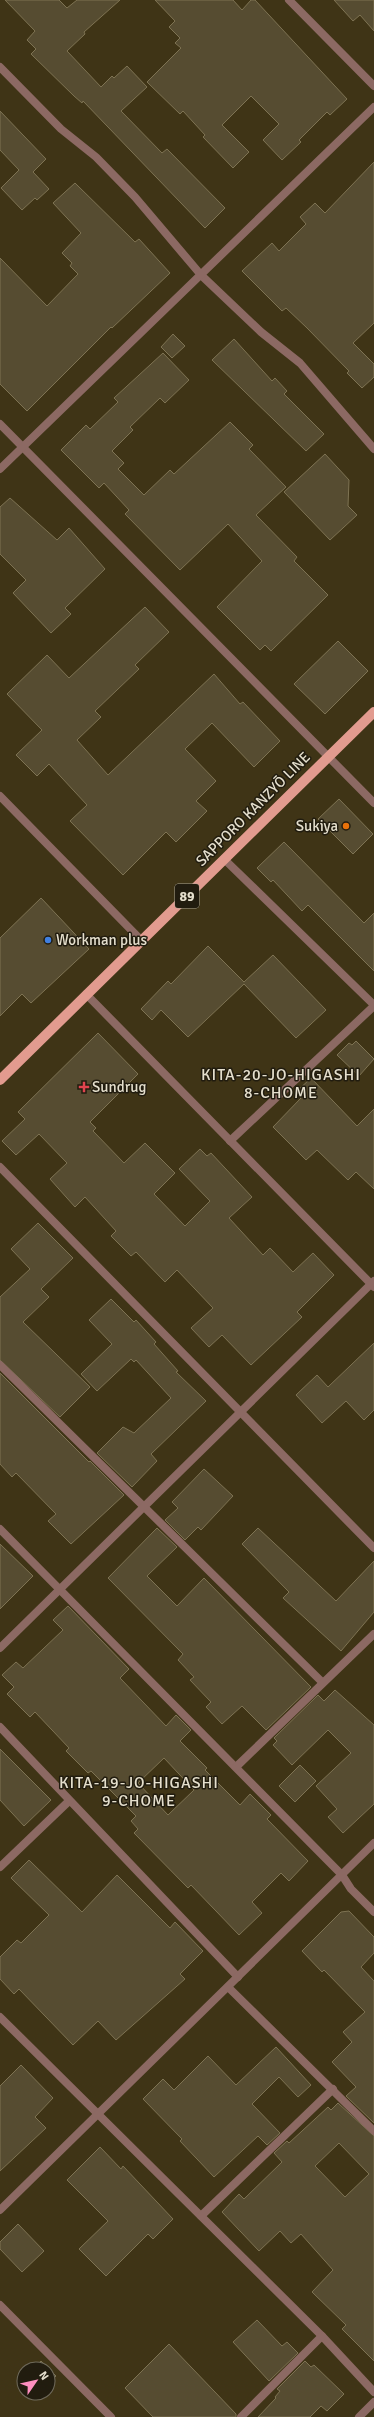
<svg xmlns="http://www.w3.org/2000/svg" width="374" height="2417" font-family="Signika,sans-serif">
<style>
.building{fill:#564c31;stroke:#7e7353;fill-rule:evenodd}
.lines{fill:none;stroke-linecap:round;stroke-linejoin:round}
.minor{stroke:#8c6963;stroke-width:8}
.tertiary{stroke:#8c6963;stroke-width:8}
.primary{stroke:#e29b8f;stroke-width:10}
.food-dot{fill:#e8710a;stroke:#211c0f;stroke-width:1.5}
.shop-dot{fill:#3f7fe0;stroke:#211c0f;stroke-width:1.5}
.health-dot{fill:#e0444e;stroke:#211c0f;stroke-width:1.5}
.labels{text-anchor:middle;stroke-width:3;stroke-linejoin:round;paint-order:stroke}
.shield{fill:#211c0f;stroke:#aaa494;stroke-width:1}
.shield-label{font-size:14px;font-weight:bold;fill:#e5dfcd}
.street-label{font-size:15px;fill:#e5dfcd;stroke:#211c0f}
.poi-label{font-size:15px;fill:#e5dfcd;stroke:#211c0f;text-anchor:start}
.neighbourhood-label{font-size:16px;letter-spacing:1px;fill:#e5dfcd;stroke:#211c0f}
</style>
<rect width="100%" height="100%" fill="#3f3416"/>
<g class="building">
<polygon points="5,0 59,0 67,8 77,0 120,0 84,32 85,34 67,51 101,87 112,76 114,78 127,66 147,87 121,111 162,153 167,149 225,208 205,228 83,101 82,103 74,96 31,54 36,49 27,40 35,31"/>
<polygon points="155,0 233,0 242,10 251,0 255,0 347,99 330,115 327,112 299,140 301,142 282,160 263,140 279,124 251,96 222,125 249,152 233,168 203,137 205,135 183,111 180,114 147,82 181,48 175,43 180,38 169,27 175,21"/>
<polygon points="334,0 374,0 374,31 360,15 353,21"/>
<polygon points="0,111 46,159 33,172 49,189 37,200 35,198 22,210 1,188 19,170 0,150"/>
<polygon points="374,162 374,323 353,343 374,364 374,377 362,388 347,373 349,371 307,328 286,308 282,311 242,271 272,243 279,251 306,224 300,217 315,203 325,213"/>
<polygon points="75,183 135,242 139,239 170,273 112,328 111,327 27,411 0,384 0,258 47,306 78,274 70,266 72,263 62,253 81,233 53,203"/>
<polygon points="173,334 185,346 172,358 161,347"/>
<polygon points="234,339 272,381 275,378 287,391 284,394 324,434 306,451 212,360"/>
<polygon points="163,353 189,380 165,403 160,398 130,427 133,430 112,451 124,463 118,469 144,495 170,470 174,474 230,422 253,445 249,449 286,487 256,515 297,557 294,561 328,595 271,651 265,645 260,650 217,607 262,561 228,524 180,570 125,514 129,510 104,483 99,488 61,450 86,425 90,429 118,402 114,398"/>
<polygon points="325,454 349,480 348,506 357,515 330,540 284,492"/>
<polygon points="10,498 57,540 69,528 105,569 65,608 71,614 51,633 13,593 26,580 0,554 0,507"/>
<polygon points="145,607 169,632 135,665 139,669 95,711 101,717 77,740 108,775 214,674 240,704 243,702 280,741 254,767 212,723 185,749 216,781 196,801 207,811 176,842 166,832 123,875 70,821 87,805 49,764 37,776 16,755 42,730 7,694 47,655 69,678"/>
<polygon points="338,641 368,671 325,714 294,684"/>
<polygon points="339,799 373,834 353,854 318,819"/>
<polygon points="284,842 364,923 374,913 374,971 308,905 302,911 273,880 271,882 257,868"/>
<polygon points="41,898 89,949 31,1003 22,994 0,1016 0,938"/>
<polygon points="208,946 244,982 273,955 326,1010 296,1038 244,984 188,1037 161,1010 152,1020 141,1009 168,981 171,984"/>
<polygon points="98,1033 138,1074 90,1122 96,1128 93,1131 124,1163 145,1143 175,1173 154,1194 185,1226 210,1201 179,1169 200,1149 207,1156 211,1153 252,1197 229,1218 263,1255 270,1248 293,1272 313,1253 334,1275 297,1312 302,1317 251,1365 222,1335 209,1347 191,1328 213,1308 177,1270 165,1282 136,1252 131,1256 111,1236 116,1231 85,1197 75,1207 50,1179 67,1163 39,1134 16,1155 2,1141 25,1119 18,1112"/>
<polygon points="356,1041 374,1059 359,1076 337,1055 349,1043 352,1045"/>
<polygon points="311,1078 357,1126 374,1109 374,1189 356,1172 348,1180 317,1150 306,1160 273,1127 301,1098 296,1092"/>
<polygon points="38,1223 73,1258 41,1289 49,1297 23,1322 90,1387 60,1417 0,1360 0,1297 30,1269 11,1249"/>
<polygon points="111,1299 134,1322 136,1320 156,1342 154,1344 178,1371 176,1372 206,1401 151,1454 157,1461 132,1487 97,1453 123,1427 134,1433 171,1398 136,1360 134,1362 131,1359 97,1391 81,1374 112,1344 89,1320"/>
<polygon points="374,1343 374,1410 364,1420 346,1401 322,1423 296,1395 317,1375 328,1387"/>
<polygon points="0,1373 89,1462 90,1461 124,1495 71,1544 48,1521 56,1514 16,1473 12,1477 0,1464"/>
<polygon points="204,1469 233,1496 201,1530 198,1527 185,1540 165,1520 178,1508 172,1502"/>
<polygon points="157,1528 177,1547 147,1576 177,1606 204,1578 311,1687 266,1730 242,1706 222,1724 206,1707 211,1702 190,1680 194,1677 178,1660 183,1654 108,1578"/>
<polygon points="258,1528 336,1601 374,1561 374,1612 341,1651 283,1598 289,1592 242,1544"/>
<polygon points="0,1544 33,1576 0,1609"/>
<path d="M68,1606L129,1669L120,1678L166,1726L176,1715L191,1730L180,1741L207,1768L205,1770L240,1805L250,1794L271,1815L267,1819L308,1861L289,1881L281,1873L252,1902L262,1913L239,1935L191,1885L188,1888L134,1833L138,1829L131,1821L136,1816L91,1771L88,1773L66,1751L69,1748L35,1712L30,1717L7,1694L14,1687L2,1675L16,1662L23,1668L63,1630L53,1620ZM164,1758L194,1790L168,1815L138,1783Z"/>
<polygon points="335,1690 374,1725 374,1804 343,1833 328,1817 337,1809 316,1786 351,1753 328,1730 292,1765 273,1745 277,1741 274,1738 318,1695 324,1701"/>
<polygon points="0,1749 51,1800 24,1826 0,1800"/>
<polygon points="300,1765 316,1781 295,1802 279,1786"/>
<polygon points="29,1860 82,1912 117,1875 170,1928 175,1922 203,1951 180,1974 185,1979 116,2040 98,2021 73,2045 19,1989 14,1994 0,1979 0,1957 17,1940 21,1943 49,1915 11,1878"/>
<polygon points="349,1911 374,1937 374,1953 361,1967 374,1981 374,2123 346,2096 356,2087 332,2062 352,2042 343,2032 365,2012 324,1970 322,1972 302,1951 341,1912"/>
<polygon points="276,2047 311,2085 298,2097 279,2077 252,2104 280,2133 267,2145 258,2136 214,2177 180,2141 182,2139 143,2099 163,2079 174,2090 208,2056 236,2085"/>
<polygon points="21,2065 53,2098 35,2117 46,2128 0,2171 0,2086"/>
<path d="M338,2103L374,2136V2361L342,2329L346,2325L312,2292L333,2270L301,2234L291,2243L280,2231L259,2251L222,2212L239,2194L244,2199L282,2162L274,2153L287,2141L289,2143L328,2107L331,2110ZM339,2143L369,2174L345,2197L315,2166Z"/>
<polygon points="100,2147 121,2169 123,2166 173,2219 153,2239 148,2234 106,2276 79,2249 108,2221 67,2180"/>
<polygon points="18,2224 44,2251 22,2272 0,2249 0,2242"/>
<polygon points="257,2320 282,2346 287,2342 298,2353 269,2381 233,2342"/>
<polygon points="169,2344 236,2414 236,2417 153,2417 125,2388"/>
<polygon points="41,2361 56,2376 48,2384 48,2369 33,2369"/>
<polygon points="305,2361 311,2367 314,2365 344,2394 327,2411 321,2406 310,2417 258,2417 276,2398 275,2397 280,2391 277,2389"/>
</g>
<g class="lines">
<g class="minor">
<polyline points="289,0 374,86"/>
<polyline points="0,67 61,129 96,157 135,197 201,275 261,332 300,363 374,449"/>
<polyline points="0,424 374,803"/>
<polyline points="0,469 374,107"/>
<polyline points="224,859 374,1005"/>
<polyline points="86,994 374,1287"/>
<polyline points="230,1141 374,1006"/>
<polyline points="0,1167 374,1548"/>
<polyline points="0,1365 322,1682"/>
<polyline points="0,1529 342,1875 351,1889 374,1912"/>
<polyline points="0,1648 374,1281"/>
<polyline points="0,1727 238,1977"/>
<polyline points="236,1767 374,1634"/>
<polyline points="0,1867 69,1801"/>
<polyline points="228,1987 374,2131"/>
<polyline points="0,2017 322,2336 374,2392"/>
<polyline points="0,2210 374,1843"/>
<polyline points="201,2216 333,2089"/>
<polyline points="0,2305 111,2417"/>
<polyline points="241,2417 322,2336"/>
<polyline points="359,2417 374,2402"/>
</g>
<polyline class="tertiary" points="0,796 142,941"/>
<polyline class="primary" points="0,1080 374,712"/>
</g>
<circle class="food-dot" cx="346" cy="826" r="4"/>
<circle class="shop-dot" cx="48" cy="940" r="4"/>
<path class="health-dot" d="M82 1081h4v4h4v4h-4v4h-4v-4h-4v-4h4z"/>
<g class="labels">
<rect class="shield" x="175" y="884" width="24" height="24" rx="3"/>
<g class="shield-label">
<text x="187" y="901">89</text>
</g>
<g class="street-label">
<text transform="translate(253 809) rotate(-45)" y="5">SAPPORO KANZYŌ LINE</text>
</g>
<g class="poi-label">
<text x="338" y="831" text-anchor="end">Sukiya</text>
<text x="56" y="945">Workman plus</text>
<text x="92" y="1092">Sundrug</text>
</g>
<g class="neighbourhood-label">
<text x="281" y="1080">KITA-20-JO-HIGASHI<tspan x="281" dy="18">8-CHOME</tspan></text>
<text x="139" y="1788">KITA-19-JO-HIGASHI<tspan x="139" dy="18">9-CHOME</tspan></text>
</g>
</g>
<g transform="translate(36 2381) rotate(56)"><circle r="19" fill="#211c0f" stroke="#6f6a5b"/>
<path d="M0-3L7 15L0 10L-7 15Z" fill="#fd8ebf"/>
<text y="-6" font-size="11" font-weight="bold" text-anchor="middle" fill="#e5dfcd">N</text>
</g>
</svg>
